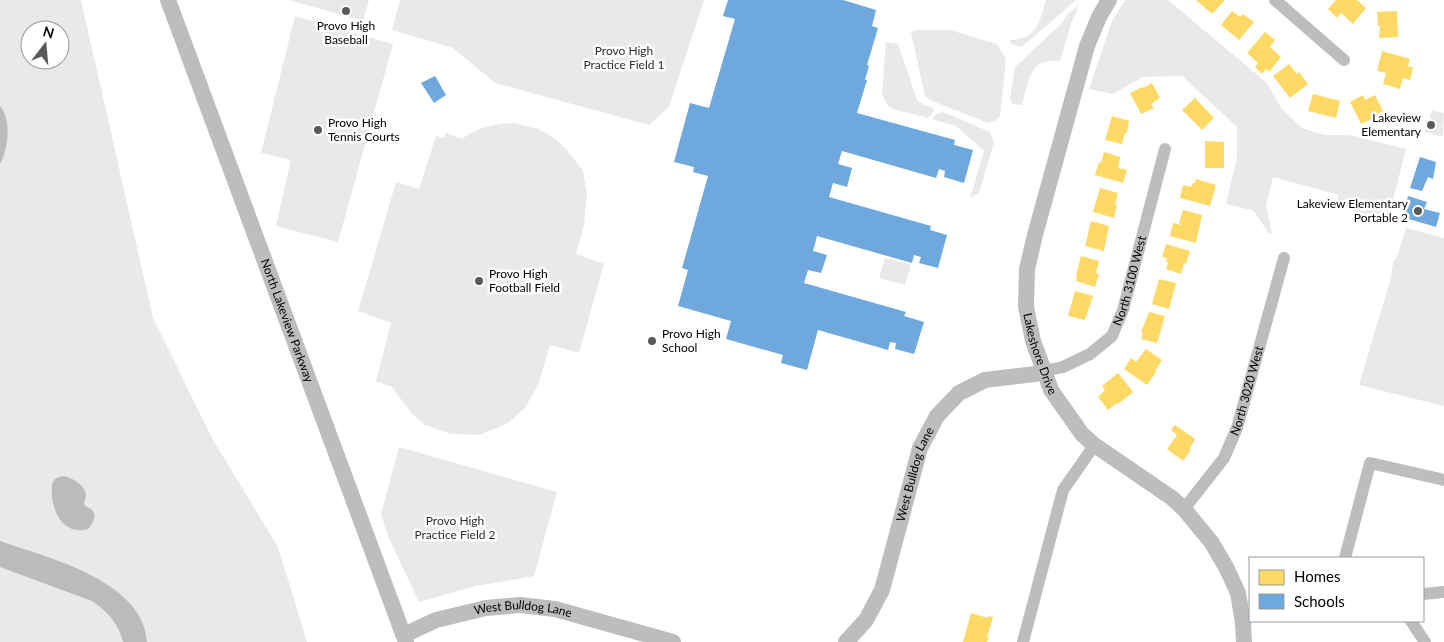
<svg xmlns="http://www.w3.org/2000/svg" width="1444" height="642" font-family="Lato,sans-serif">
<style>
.green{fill:#e9e9e9;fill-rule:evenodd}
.water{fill:#bbb}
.homes{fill:#ffd966}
.schools{fill:#6fa8dc}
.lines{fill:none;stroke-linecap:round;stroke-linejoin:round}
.minor{stroke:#bdbdbd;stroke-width:12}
.tertiary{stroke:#bdbdbd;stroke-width:16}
.poi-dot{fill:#595959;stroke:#fff;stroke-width:2}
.labels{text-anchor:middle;stroke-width:5;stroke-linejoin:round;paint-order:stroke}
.poi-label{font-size:12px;fill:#000;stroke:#fff;text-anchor:start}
.park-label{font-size:12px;fill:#2e2e2e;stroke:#fff}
.street-label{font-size:12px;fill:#000;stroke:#fff}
</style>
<rect width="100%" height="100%" fill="#fff"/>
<g class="green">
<path d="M0,0H81L153,318L212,438L278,547L307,642H0ZM30,30H60V60H30Z"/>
<polygon points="289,0 369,0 363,21"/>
<polygon points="400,0 704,0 669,107 649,125 495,83 453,48 392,30"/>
<path d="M1046,0H1076L1022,47L1011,44L1010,40C1038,38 1039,23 1046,0Z"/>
<polygon points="1125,0 1168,0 1267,83 1281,108 1302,128 1324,135 1349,135 1406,149 1389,215 1379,218 1335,206 1339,195 1273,177 1266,206 1272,233 1269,234 1254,211 1226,204 1237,157 1237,127 1182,76 1143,77 1113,94 1089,89 1112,21"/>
<path d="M1079,5L1071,24L1060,61C1028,58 1029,81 1022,105L1012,104L1010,99L1015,67L1060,25L1068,14Z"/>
<polygon points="295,16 393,44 338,242 276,226 291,160 261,153"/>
<polygon points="914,30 950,30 997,44 1006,59 1000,116 995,121 988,123 930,100 925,96 911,33"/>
<polygon points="886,42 898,44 917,100 922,104 933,108 934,111 928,118 896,110 888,106 882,95"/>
<polygon points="1432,110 1444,113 1443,137 1425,132"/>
<polygon points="943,112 990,132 994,142 979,193 970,198 984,151 956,126 932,119 936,114"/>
<path d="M514,123L539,129L554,138L566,149L583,171L587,193L584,225L576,254L604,264L579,353L550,345L538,385L525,408L508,423L480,435L451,434L425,425L412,414L392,387L376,381L391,323L358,311L396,182L419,189L436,136L444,138L446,133L462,139C481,126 492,125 514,123Z"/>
<polygon points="1406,228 1444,238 1444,406 1359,385 1392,274 1391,273 1394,260 1397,257"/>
<polygon points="885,258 911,265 905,285 879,278"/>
<polygon points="399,447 557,492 534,576 476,586 419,602 388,536 381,514"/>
</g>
<g class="water">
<path d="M0,106C12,120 8,149 0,164Z"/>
<path d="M63,476C72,477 86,486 86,496C86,499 84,501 84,504C86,507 89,508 91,509C98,515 92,525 88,529C66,535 55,517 52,498C52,493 51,486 53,482C55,478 59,477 63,476Z"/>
<path d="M0,541C48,558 143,580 147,642H123C119,624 107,611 92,601L0,567Z"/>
</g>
<g class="homes">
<polygon points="1196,0 1225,0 1212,14"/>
<polygon points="1336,0 1357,0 1366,8 1353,24 1341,13 1337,18 1328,9"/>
<polygon points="1232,11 1240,17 1243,14 1254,22 1239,40 1221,25"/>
<polygon points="1397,11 1398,37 1379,38 1380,26 1378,26 1377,12"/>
<polygon points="1265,32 1275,40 1270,47 1281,57 1269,72 1266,69 1262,74 1255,67 1258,63 1247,53"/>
<polygon points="1382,51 1410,59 1408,66 1413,67 1410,80 1403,78 1400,89 1383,84 1386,73 1377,71"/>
<polygon points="1289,64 1297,74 1299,72 1308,84 1290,98 1273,76"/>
<polygon points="1152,83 1160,98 1151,104 1154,108 1141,114 1130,93 1142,87 1143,88"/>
<polygon points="1313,94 1340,101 1336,118 1308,111"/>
<polygon points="1363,95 1365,100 1375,95 1383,111 1373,116 1374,118 1361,124 1350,102"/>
<polygon points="1195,98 1214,118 1202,130 1182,110"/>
<polygon points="1112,116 1129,121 1127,133 1125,133 1122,144 1105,140"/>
<polygon points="1205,141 1224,142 1224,168 1205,168"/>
<polygon points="1104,152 1120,157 1118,168 1127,170 1123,183 1095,175 1099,162 1101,163"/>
<polygon points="1196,179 1216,185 1210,206 1180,198 1183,185 1191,187 1193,183 1195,183"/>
<polygon points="1100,188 1118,193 1115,205 1117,205 1114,218 1093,212"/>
<polygon points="1183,210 1202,215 1196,243 1170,236 1173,223 1181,225 1181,224 1179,223"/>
<polygon points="1091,221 1109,226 1104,251 1085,246"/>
<polygon points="1166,244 1190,251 1186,264 1184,263 1181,274 1166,269 1168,263 1166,262 1167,258 1162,257"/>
<polygon points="1081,256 1099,261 1096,273 1099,274 1095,287 1076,281 1077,275 1076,275"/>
<polygon points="1159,279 1176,283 1169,309 1152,304"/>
<polygon points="1075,291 1093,296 1085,320 1068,316"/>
<polygon points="1149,312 1165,316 1157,343 1141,339 1143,333 1141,332"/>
<polygon points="1146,349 1162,360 1155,371 1156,372 1147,385 1124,369 1131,358 1136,362"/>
<polygon points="1118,373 1133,392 1118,404 1117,403 1108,410 1098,397 1105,390 1102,386"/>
<polygon points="1175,425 1195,439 1189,450 1191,450 1183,461 1167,449 1177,435 1171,430"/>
<polygon points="971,613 988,618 988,616 993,617 987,637 989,637 987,642 963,642"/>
</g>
<g class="schools">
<polygon points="728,0 843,0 876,10 872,26 878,28 867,65 869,66 865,80 867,80 857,113 955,140 954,145 973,150 964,183 944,177 945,171 939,169 936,178 842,151 838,164 852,168 847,187 833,183 829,197 931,226 930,230 947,235 938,268 919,263 921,257 914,255 912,263 817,236 813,251 827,255 821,273 808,270 804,283 906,312 904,316 924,322 914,354 895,349 896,343 890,342 888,350 818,330 807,370 781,363 783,355 726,339 731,321 678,306 688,270 682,268 708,176 693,172 694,167 674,162 690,103 709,108 735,19 723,16"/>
<polygon points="435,76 446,95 434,103 421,83"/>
<polygon points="1420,157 1436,162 1433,179 1428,177 1422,191 1410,188"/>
<polygon points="1408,196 1427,202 1424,209 1440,213 1436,227 1402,217"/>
</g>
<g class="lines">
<g class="minor">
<polyline points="1275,0 1344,60"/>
<path id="s1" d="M1044,371L1063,367L1090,354L1112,336L1123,310L1165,149"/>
<path id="s2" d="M1184,509L1224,458L1237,428L1284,258"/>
<polyline points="1345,558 1370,463 1444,480"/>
<polyline points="1423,594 1444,592"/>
<polyline points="1411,621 1425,642"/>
<polyline points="1023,642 1063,490 1091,450 1093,444"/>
</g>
<g class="tertiary">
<path id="s3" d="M168,0L406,642"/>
<path id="s4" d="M1109,0L1099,17L1087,46L1035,235L1027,269L1026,307L1033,341L1051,390L1082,434L1093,444L1172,498L1184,509L1212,543L1227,569L1238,593L1243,623L1244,642"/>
<path id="s5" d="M404,635L436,620L486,608L520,605L555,609L673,642"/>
<path id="s6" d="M846,642L866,620L882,590L920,448L937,416L959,393L985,380L1035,374L1044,371"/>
</g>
</g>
<g class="poi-dot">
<circle cx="346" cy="11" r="5"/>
<circle cx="1431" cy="125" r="5"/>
<circle cx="318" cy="130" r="5"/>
<circle cx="1418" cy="211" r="5"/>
<circle cx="479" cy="281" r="5"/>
<circle cx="652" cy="341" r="5"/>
</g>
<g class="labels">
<g class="poi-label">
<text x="346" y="30" text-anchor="middle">Provo High<tspan x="346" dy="14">Baseball</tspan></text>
<text x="1421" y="122" text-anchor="end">Lakeview<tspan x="1421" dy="14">Elementary</tspan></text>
<text x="328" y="127">Provo High<tspan x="328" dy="14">Tennis Courts</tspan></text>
<text x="1408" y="208" text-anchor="end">Lakeview Elementary<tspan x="1408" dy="14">Portable 2</tspan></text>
<text x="489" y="278">Provo High<tspan x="489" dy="14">Football Field</tspan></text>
<text x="662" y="338">Provo High<tspan x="662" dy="14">School</tspan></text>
</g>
<g class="park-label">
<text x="624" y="55">Provo High<tspan x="624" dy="14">Practice Field 1</tspan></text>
<text x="455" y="525">Provo High<tspan x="455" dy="14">Practice Field 2</tspan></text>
</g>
<g class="street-label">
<text dy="4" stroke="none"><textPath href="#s1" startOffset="136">North 3100 West</textPath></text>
<text dy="4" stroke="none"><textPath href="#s3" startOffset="342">North Lakeview Parkway</textPath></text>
<text dy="4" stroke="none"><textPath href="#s4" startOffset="369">Lakeshore Drive</textPath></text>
<text dy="4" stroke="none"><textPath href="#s2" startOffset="136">North 3020 West</textPath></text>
<text dy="4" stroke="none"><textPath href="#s6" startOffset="184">West Bulldog Lane</textPath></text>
<text dy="4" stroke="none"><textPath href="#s5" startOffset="124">West Bulldog Lane</textPath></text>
</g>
</g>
<rect x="1249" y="557" width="175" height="65" fill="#ffffff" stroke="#999999"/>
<rect x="1259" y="570" width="25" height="15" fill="#ffd966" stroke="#999999"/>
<text x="1294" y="582" font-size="15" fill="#000000">Homes</text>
<rect x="1259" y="594" width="25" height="15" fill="#6fa8dc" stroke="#999999"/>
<text x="1294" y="607" font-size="15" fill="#000000">Schools</text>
<g transform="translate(45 45) rotate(16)"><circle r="24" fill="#ffffff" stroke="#999999"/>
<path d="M0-4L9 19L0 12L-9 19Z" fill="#595959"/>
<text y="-8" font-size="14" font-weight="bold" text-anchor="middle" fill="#000000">N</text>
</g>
</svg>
